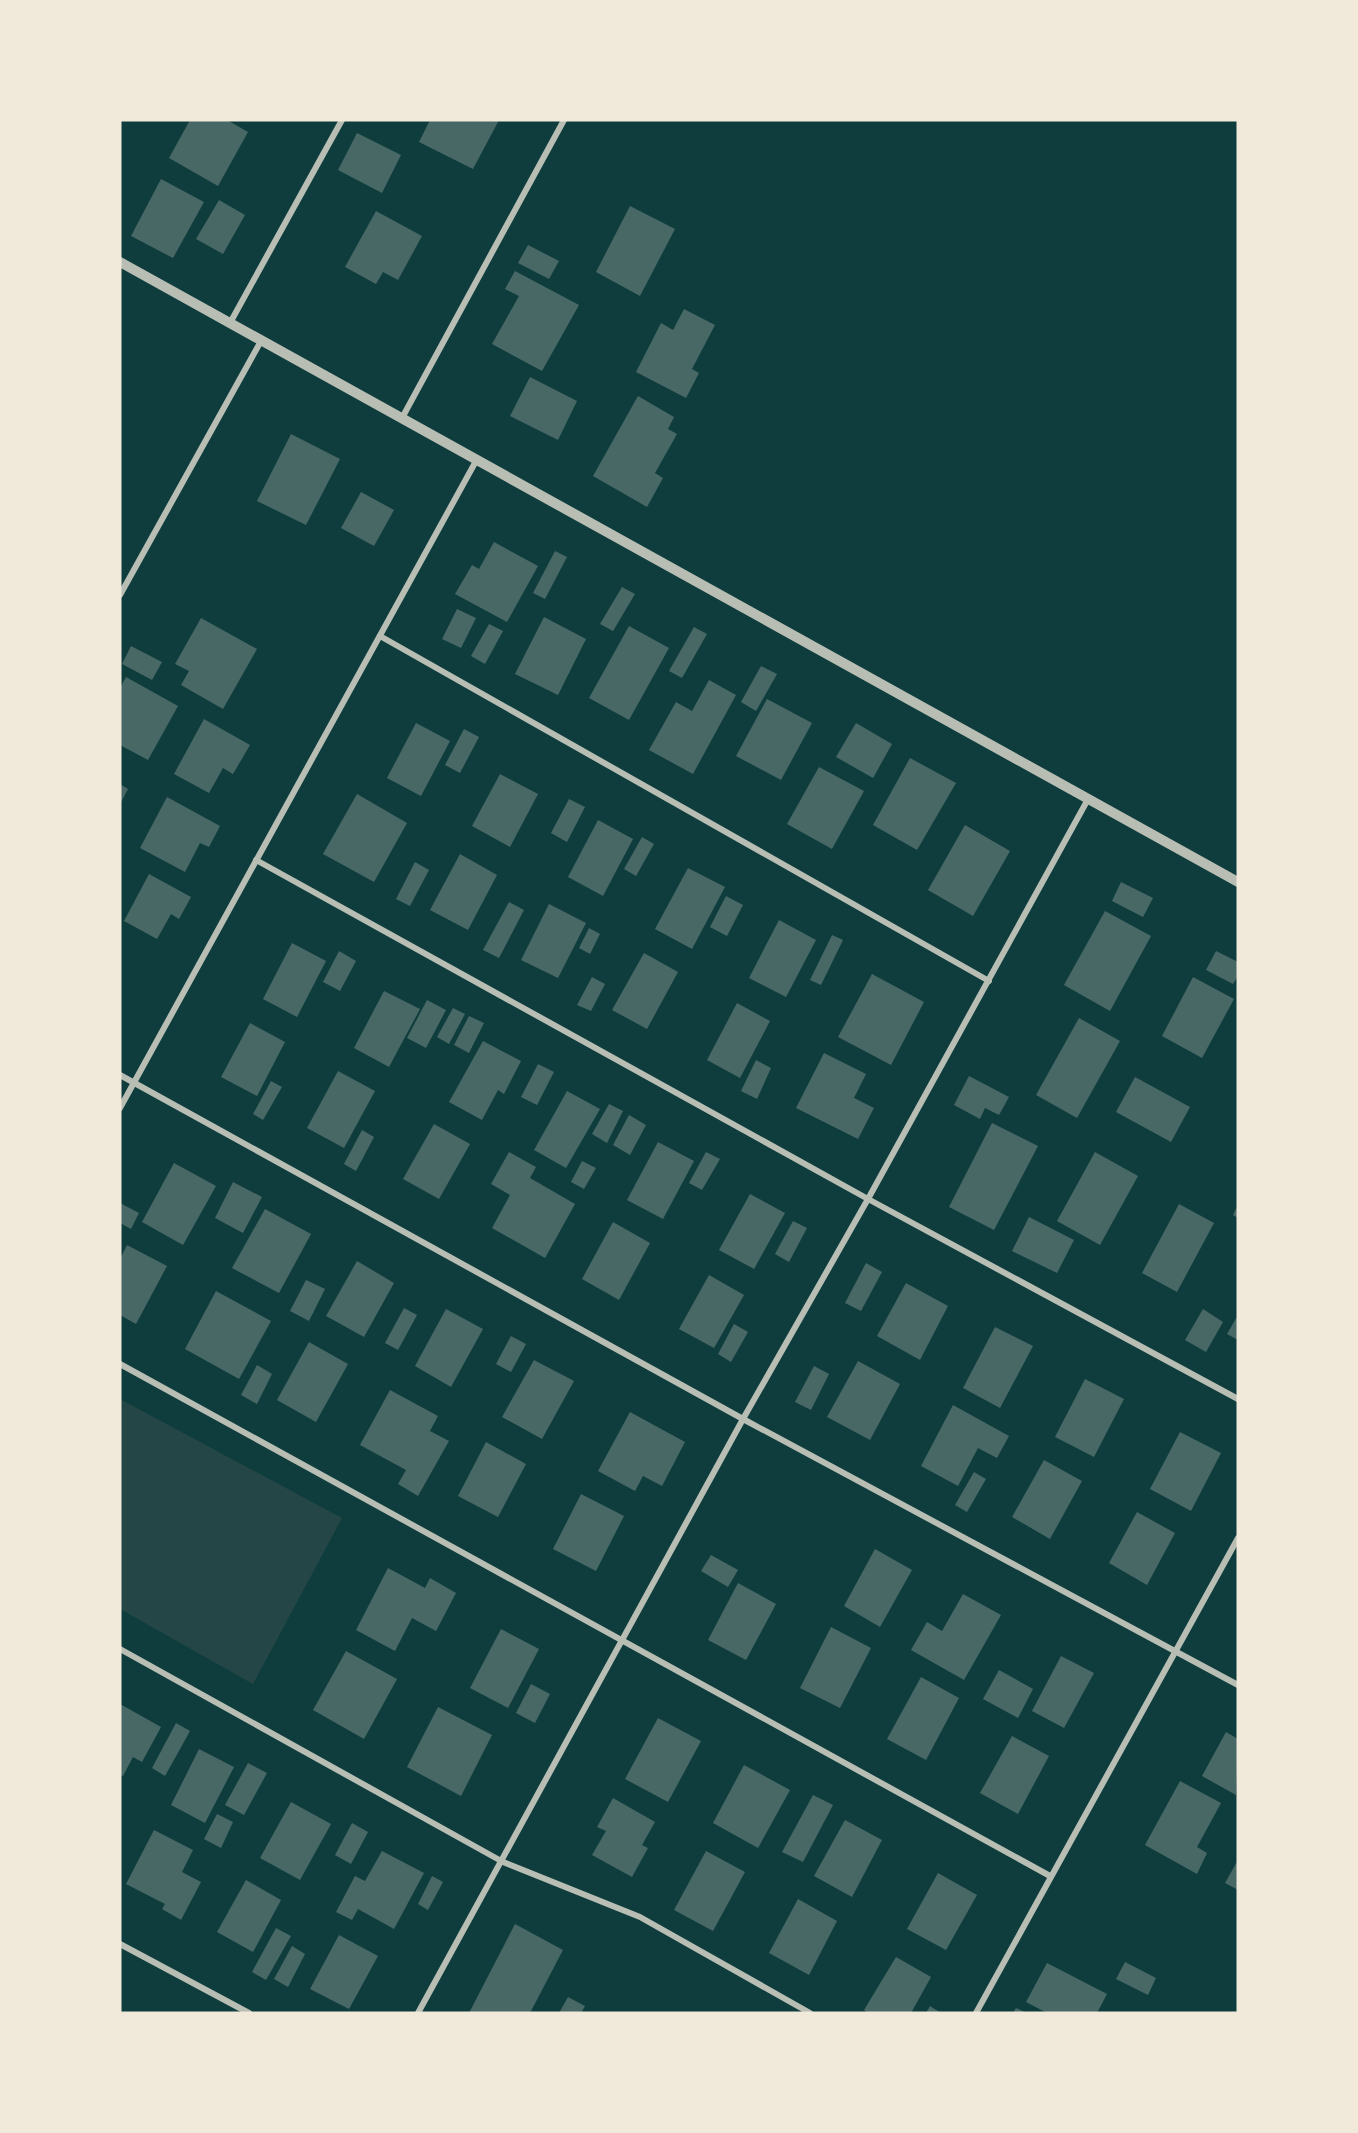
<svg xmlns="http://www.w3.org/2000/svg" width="1358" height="2133" font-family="Arial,sans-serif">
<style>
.green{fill:#244646}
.building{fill:#486865}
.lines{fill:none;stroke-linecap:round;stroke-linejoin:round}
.minor{stroke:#b8beb3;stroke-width:6}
.tertiary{stroke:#b8beb3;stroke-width:10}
</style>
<rect width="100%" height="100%" fill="#0f3d3e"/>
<polygon class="green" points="120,1399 342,1518 253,1684 120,1609"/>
<g class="building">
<polygon points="190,120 227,120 248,132 218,186 169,158"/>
<polygon points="430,120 499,120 473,169 419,142"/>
<polygon points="357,133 401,155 382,193 338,170"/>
<polygon points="161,179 204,202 173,258 131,236"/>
<polygon points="219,200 245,215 223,254 196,239"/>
<polygon points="630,206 675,229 640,296 596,272"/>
<polygon points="376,211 422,236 398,280 383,272 376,284 345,267"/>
<polygon points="528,245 559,261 549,279 518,263"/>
<polygon points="515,271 579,305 542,371 492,344 519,296 505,289"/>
<polygon points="684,309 715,325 692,369 699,373 686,398 636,372 661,323 673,330"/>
<polygon points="530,377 577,401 558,440 510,416"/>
<polygon points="638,396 674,417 668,429 677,434 655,473 663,478 647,507 593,476"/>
<polygon points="291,434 340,459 306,525 257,501"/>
<polygon points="361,492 394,510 374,546 341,528"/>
<polygon points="494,542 538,566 507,622 455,594 472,565 479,569"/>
<polygon points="555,551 567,557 545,599 533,593"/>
<polygon points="622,587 635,594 613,631 600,624"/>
<polygon points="457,609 476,618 461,648 442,639"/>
<polygon points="544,617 586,639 558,695 515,674"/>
<polygon points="201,618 257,649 223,709 181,685 189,671 175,664"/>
<polygon points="489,624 503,631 485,664 471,656"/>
<polygon points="629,626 669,648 629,720 589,698"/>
<polygon points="694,627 707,634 682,678 669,671"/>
<polygon points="131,646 162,662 152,680 122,664"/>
<polygon points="761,666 777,674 756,711 741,702"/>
<polygon points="126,677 178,706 148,760 120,745 120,688"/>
<polygon points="709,680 736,695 693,774 649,750 676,702 692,711"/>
<polygon points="767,699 812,723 781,780 736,756"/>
<polygon points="204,719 250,745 233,774 223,768 209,793 174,774"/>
<polygon points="416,723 450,741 421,796 387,778"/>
<polygon points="856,723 892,744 873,778 836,757"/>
<polygon points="464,729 479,737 460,773 445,765"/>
<polygon points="910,758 956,783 917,850 873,825"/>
<polygon points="819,767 864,791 832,849 787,824"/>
<polygon points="500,774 538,794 510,847 472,826"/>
<polygon points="120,784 128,789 120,804"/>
<polygon points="357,794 407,823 374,882 323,854"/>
<polygon points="167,797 220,826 209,847 200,843 185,872 140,848"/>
<polygon points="569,799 585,807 567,842 551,833"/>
<polygon points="598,820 633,839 603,896 568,877"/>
<polygon points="965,825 1010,851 973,916 928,890"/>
<polygon points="642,837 654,844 636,876 624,869"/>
<polygon points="460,854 497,875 468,930 430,910"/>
<polygon points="415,862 429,870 410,906 396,899"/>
<polygon points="688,868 725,887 692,949 655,929"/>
<polygon points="149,874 191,897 179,919 171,914 157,939 124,921"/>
<polygon points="1121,882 1153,898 1143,917 1112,901"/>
<polygon points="726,896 743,905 727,936 710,927"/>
<polygon points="509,902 524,910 499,958 483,950"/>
<polygon points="549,904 586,923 558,978 521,960"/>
<polygon points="1105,911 1151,936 1110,1011 1064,985"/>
<polygon points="779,920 816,940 786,997 749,978"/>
<polygon points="589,928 600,934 590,954 579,948"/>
<polygon points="832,935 843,940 821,985 810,980"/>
<polygon points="292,943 326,961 297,1017 263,999"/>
<polygon points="339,951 356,961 340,991 323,982"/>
<polygon points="1216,951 1238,962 1238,976 1233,984 1206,970"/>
<polygon points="644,953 678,972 647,1029 612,1010"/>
<polygon points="872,974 924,1002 891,1065 838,1037"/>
<polygon points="592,977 605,984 591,1011 577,1005"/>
<polygon points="1193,977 1234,999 1202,1058 1162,1036"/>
<polygon points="384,991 420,1009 389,1067 354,1048"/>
<polygon points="427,1000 446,1010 426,1048 407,1038"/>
<polygon points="737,1003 770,1021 740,1078 707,1060"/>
<polygon points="453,1008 465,1014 449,1044 437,1037"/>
<polygon points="469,1016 484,1023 469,1053 454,1045"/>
<polygon points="1079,1018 1120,1041 1077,1118 1036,1095"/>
<polygon points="250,1023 285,1042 257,1096 221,1077"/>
<polygon points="483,1041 521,1061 504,1094 498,1090 482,1120 449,1102"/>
<polygon points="824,1053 866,1074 854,1098 874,1108 858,1139 796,1108"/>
<polygon points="756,1060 771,1068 757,1099 741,1091"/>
<polygon points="538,1064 554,1072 537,1105 521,1097"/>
<polygon points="338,1071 375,1091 344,1148 307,1128"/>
<polygon points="969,1076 1009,1097 999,1115 985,1108 980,1119 954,1105"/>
<polygon points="1135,1077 1190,1107 1171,1142 1116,1112"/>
<polygon points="271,1081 282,1087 263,1120 253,1114"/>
<polygon points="567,1091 600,1109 566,1168 534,1150"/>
<polygon points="609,1104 623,1111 607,1143 592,1134"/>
<polygon points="629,1115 646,1125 630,1155 613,1145"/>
<polygon points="992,1123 1038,1146 994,1230 949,1207"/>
<polygon points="434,1124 470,1144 439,1199 403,1179"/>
<polygon points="362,1130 374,1137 356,1171 344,1164"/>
<polygon points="658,1142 694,1161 663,1219 627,1200"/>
<polygon points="509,1152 536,1167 530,1178 575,1204 545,1258 492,1228 510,1195 491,1184"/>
<polygon points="706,1152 720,1159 702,1190 689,1183"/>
<polygon points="1095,1152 1138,1176 1100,1245 1057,1221"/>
<polygon points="582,1161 596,1168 584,1189 571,1182"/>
<polygon points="174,1163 216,1186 183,1245 142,1222"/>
<polygon points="233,1182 262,1197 243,1233 215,1218"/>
<polygon points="750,1194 785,1213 754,1269 719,1250"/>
<polygon points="120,1203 139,1213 131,1229 120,1223"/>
<polygon points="1179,1204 1214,1223 1177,1292 1142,1273"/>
<polygon points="1238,1205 1238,1218 1233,1215"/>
<polygon points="265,1209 311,1234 279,1293 232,1268"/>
<polygon points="1029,1217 1074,1240 1057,1273 1012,1251"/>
<polygon points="793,1221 807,1228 789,1262 775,1254"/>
<polygon points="613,1222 650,1243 619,1300 582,1279"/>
<polygon points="127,1245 167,1266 136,1324 120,1315 120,1259"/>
<polygon points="357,1261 394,1283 364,1337 326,1316"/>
<polygon points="866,1263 882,1272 861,1311 845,1303"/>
<polygon points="709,1275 744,1295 714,1348 679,1329"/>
<polygon points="306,1280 325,1289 309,1321 290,1311"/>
<polygon points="906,1283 948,1306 920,1360 877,1336"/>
<polygon points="216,1291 271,1321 239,1379 185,1349"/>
<polygon points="404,1308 417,1315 398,1350 385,1343"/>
<polygon points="446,1309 483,1329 451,1387 415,1366"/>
<polygon points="1203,1309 1223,1322 1206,1352 1185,1340"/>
<polygon points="1238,1315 1238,1340 1227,1334"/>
<polygon points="734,1324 748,1332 731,1362 718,1354"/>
<polygon points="995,1327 1033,1346 1000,1408 963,1388"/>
<polygon points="511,1336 526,1344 511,1372 496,1364"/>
<polygon points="309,1342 348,1364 316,1422 277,1400"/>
<polygon points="534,1360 574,1381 542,1439 502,1417"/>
<polygon points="858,1361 900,1384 870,1440 827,1417"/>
<polygon points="257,1365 272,1374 257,1404 241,1395"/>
<polygon points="814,1366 829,1374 811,1410 795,1402"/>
<polygon points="1085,1379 1124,1399 1094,1457 1055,1437"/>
<polygon points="390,1390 438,1416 430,1431 449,1441 418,1496 398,1484 406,1470 360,1445"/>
<polygon points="953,1405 1009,1436 997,1458 978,1448 958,1486 921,1466"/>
<polygon points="630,1412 685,1442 662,1486 643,1476 635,1491 598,1471"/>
<polygon points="1180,1432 1221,1453 1191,1511 1150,1489"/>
<polygon points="486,1442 526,1464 498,1517 458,1496"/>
<polygon points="1044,1460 1082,1481 1050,1539 1012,1517"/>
<polygon points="974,1472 986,1479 967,1512 955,1505"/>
<polygon points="581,1494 624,1516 596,1571 553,1549"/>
<polygon points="1137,1512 1175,1533 1147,1585 1109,1563"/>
<polygon points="875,1549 912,1570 880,1627 844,1606"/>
<polygon points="711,1555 738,1570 728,1587 701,1571"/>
<polygon points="388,1568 425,1588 430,1578 456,1593 436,1631 412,1618 395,1651 356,1630"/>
<polygon points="738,1583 776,1604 746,1660 708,1640"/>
<polygon points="963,1594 1001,1615 964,1680 911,1650 927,1622 942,1631"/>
<polygon points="831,1627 871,1648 840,1708 800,1688"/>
<polygon points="501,1629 539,1649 508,1708 470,1688"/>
<polygon points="346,1651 397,1679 364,1739 313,1710"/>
<polygon points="1061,1656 1094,1673 1064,1728 1032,1711"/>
<polygon points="999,1670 1033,1689 1018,1718 983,1699"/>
<polygon points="921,1677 959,1698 926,1760 887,1739"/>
<polygon points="531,1684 550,1694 535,1723 516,1713"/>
<polygon points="120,1704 161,1727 142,1762 133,1757 123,1776 120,1775"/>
<polygon points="438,1707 492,1735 461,1796 407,1767"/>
<polygon points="658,1718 701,1741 668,1802 625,1779"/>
<polygon points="176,1723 190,1731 165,1776 152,1768"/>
<polygon points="1226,1732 1238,1739 1236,1795 1202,1776"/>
<polygon points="1012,1736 1049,1756 1018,1814 980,1793"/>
<polygon points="199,1749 234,1767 205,1823 171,1805"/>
<polygon points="248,1763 267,1773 244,1815 225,1805"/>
<polygon points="744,1765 790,1790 758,1848 713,1823"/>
<polygon points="1180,1781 1221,1803 1197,1847 1207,1853 1197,1874 1145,1845"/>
<polygon points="813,1795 833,1805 803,1862 782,1852"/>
<polygon points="613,1798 655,1822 642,1845 648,1848 632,1877 592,1855 606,1831 597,1827"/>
<polygon points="291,1802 331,1824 300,1880 260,1858"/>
<polygon points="217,1814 233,1822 221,1848 204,1839"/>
<polygon points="845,1820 882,1840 852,1897 814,1876"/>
<polygon points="352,1823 368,1832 351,1864 335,1855"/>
<polygon points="154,1830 193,1850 182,1872 201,1882 181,1920 162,1909 165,1904 126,1884"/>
<polygon points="382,1851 424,1873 394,1929 358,1909 352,1920 336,1912 355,1876 365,1881"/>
<polygon points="706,1851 745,1872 713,1931 674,1910"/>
<polygon points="1238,1860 1238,1890 1225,1883"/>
<polygon points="938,1873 977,1895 946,1950 907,1929"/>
<polygon points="432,1876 443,1882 428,1910 418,1904"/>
<polygon points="246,1880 281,1900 253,1952 217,1932"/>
<polygon points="798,1899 837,1921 809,1975 769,1953"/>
<polygon points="515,1924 563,1950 530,2013 469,2013"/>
<polygon points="276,1928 291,1936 266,1980 252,1972"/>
<polygon points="339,1935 378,1956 349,2009 310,1989"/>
<polygon points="292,1946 305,1954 288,1987 274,1979"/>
<polygon points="896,1957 931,1977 911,2013 868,2013 864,2010"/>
<polygon points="1125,1962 1156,1978 1148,1995 1116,1979"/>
<polygon points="1047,1963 1107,1994 1097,2013 1047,2013 1026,2002"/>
<polygon points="568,1997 585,2006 581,2013 559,2013"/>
<polygon points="930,2006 941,2013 926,2013"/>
<polygon points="1016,2008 1027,2013 1013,2013"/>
</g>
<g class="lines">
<g class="minor">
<polyline points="230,323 342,120"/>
<polyline points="402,418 564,120"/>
<polyline points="120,595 261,341"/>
<polyline points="380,636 989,981"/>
<polyline points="256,860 868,1199 1238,1399"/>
<polyline points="120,1075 743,1419 1238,1685"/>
<polyline points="120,1108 476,461"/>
<polyline points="120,1364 1050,1876"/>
<polyline points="120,1649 503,1862 640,1917 810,2013"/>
<polyline points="120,1944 249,2013"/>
<polyline points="418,2013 743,1419 868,1199 1087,801"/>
<polyline points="976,2013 1238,1538"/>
</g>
<polyline class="tertiary" points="120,262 1238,882"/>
</g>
<rect width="1358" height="2133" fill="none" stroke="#f1e9da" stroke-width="243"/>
</svg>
